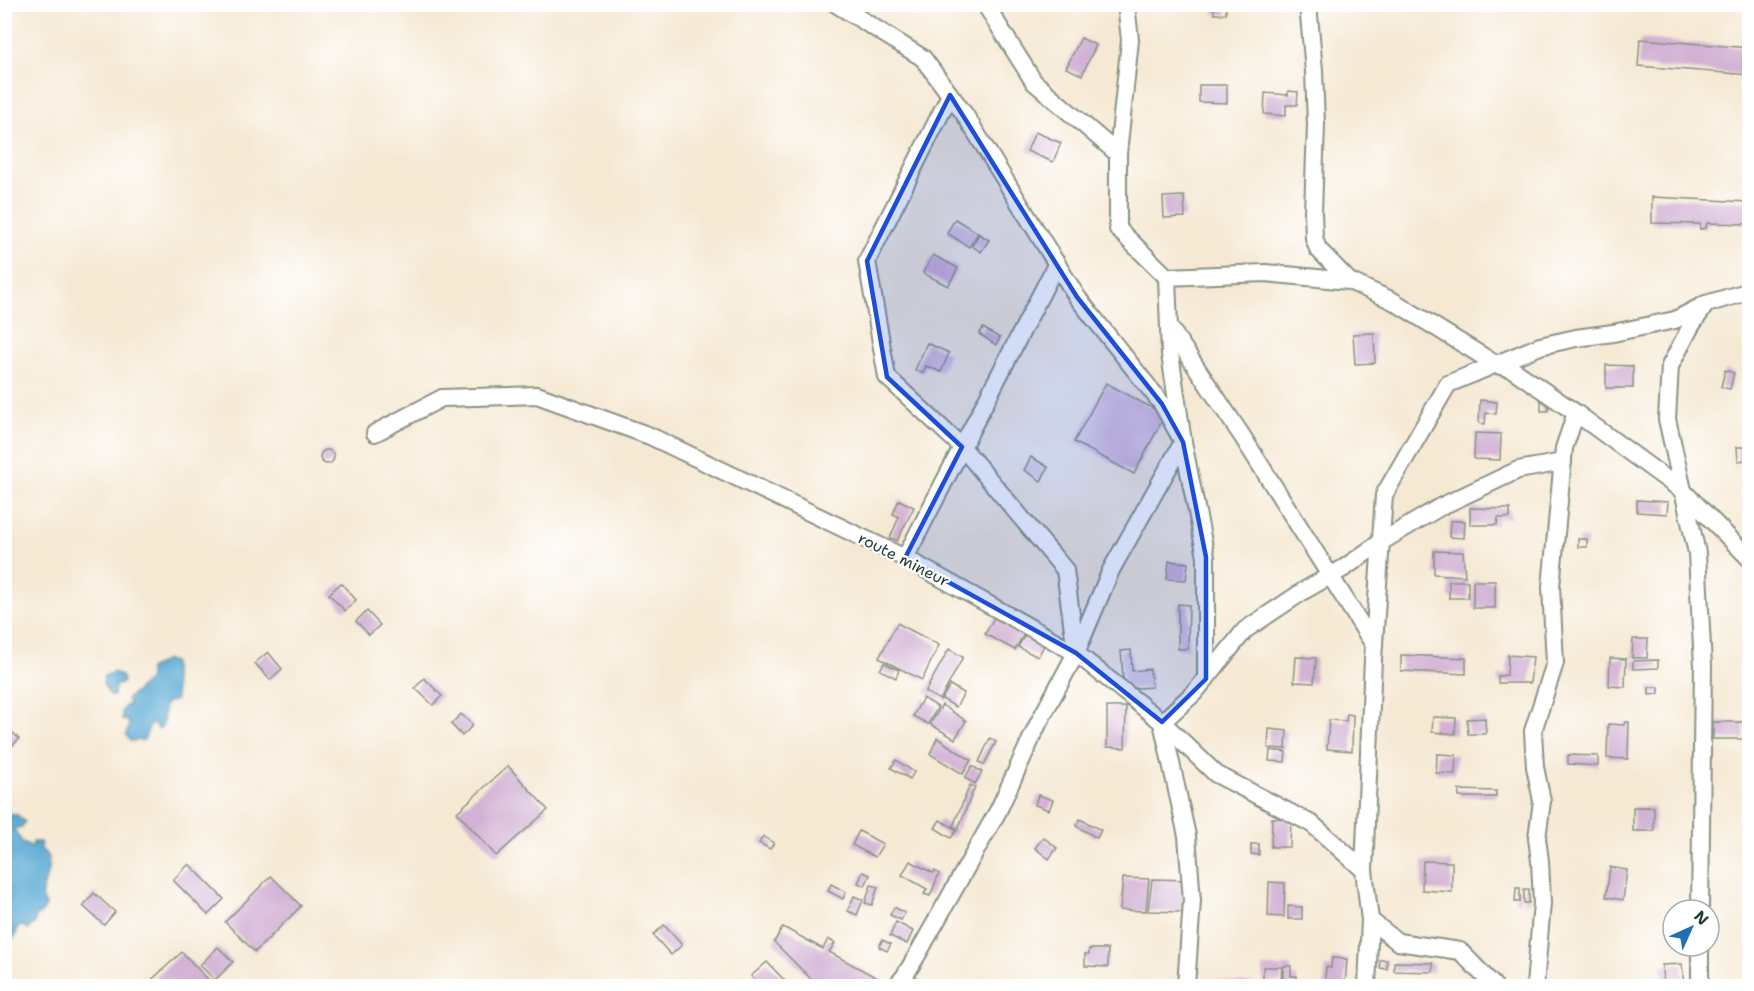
<svg xmlns="http://www.w3.org/2000/svg" width="1754" height="991" font-family="'Shantell Sans',sans-serif">
<style>
.water{fill:#59a9d3;stroke:#3c7384;stroke-width:1.5}
.building{fill:#d2b1d4}
.lines{fill:none;stroke-linecap:round;stroke-linejoin:round}
.street-casing{stroke:#8a9384;stroke-width:20}
.street{stroke:#fff;stroke-width:16}
.marked{fill:#1d4ed8;fill-opacity:0.2;stroke:#1d4ed8;stroke-width:4.5;stroke-linejoin:round}
.labels{text-anchor:middle;stroke-width:4.5;stroke-linejoin:round;paint-order:stroke}
.street-label{font-size:16px;fill:#1f3d34;stroke:#fff}
</style>
<rect width="100%" height="100%" fill="#fff"/>
<filter id="ink" filterUnits="userSpaceOnUse"><feTurbulence type="fractalNoise" baseFrequency=".0167" numOctaves="2"/><feDisplacementMap in="SourceGraphic" scale="12" xChannelSelector="R" yChannelSelector="G"/><feConvolveMatrix kernelMatrix="1 2 1 2 8 2 1 2 1" color-interpolation-filters="sRGB"/></filter>
<filter id="wash" filterUnits="userSpaceOnUse"><feTurbulence type="fractalNoise" baseFrequency=".008" numOctaves="4" result="noise"/><feDisplacementMap in="SourceGraphic" scale="24" xChannelSelector="R" yChannelSelector="G"/><feGaussianBlur stdDeviation="1.35" result="paint"/><feColorMatrix in="noise" values="0 0 0 0 0 0 0 0 0 0 0 0 0 0 0 0 0 1.4 0 .05"/><feComposite in="paint" operator="in"/></filter>
<g filter="url(#wash)">
<rect width="100%" height="100%" fill="#f6e9d4"/>
<g class="water">
<polygon points="166,660 173,662 176,700 165,703 163,725 159,729 153,724 150,725 144,740 130,741 126,735 129,726 128,721 122,720 122,711 126,705 130,705 127,699 147,682 149,678 149,669"/>
<polygon points="114,672 122,677 123,682 120,685 115,685 114,696 111,696 103,684 104,676"/>
<polygon points="8,813 17,815 25,822 21,828 13,828 22,842 32,848 33,842 40,842 41,849 49,857 48,870 41,897 46,905 43,912 36,916 35,923 28,929 23,926 17,927 16,934 10,942 6,942 5,946 4,820"/>
</g>
<g id="blocks">
<g class="building">
<rect x="1214" y="4" width="12" height="10"/>
<polygon points="1081,38 1096,45 1082,75 1066,68"/>
<polygon points="1640,39 1750,48 1750,75 1638,66"/>
<polygon points="1199,85 1227,85 1227,103 1199,102"/>
<polygon points="1288,91 1298,92 1297,105 1286,105 1286,116 1264,114 1265,93 1288,95"/>
<polygon points="1035,132 1061,143 1053,162 1027,151"/>
<polygon points="1184,196 1185,217 1164,218 1163,197"/>
<polygon points="1652,197 1749,202 1750,224 1707,223 1706,228 1700,229 1700,224 1652,223"/>
<polygon points="955,219 978,233 969,247 947,233"/>
<polygon points="979,234 989,240 981,252 972,246"/>
<polygon points="933,255 958,268 948,286 923,273"/>
<polygon points="983,328 1000,338 996,345 979,334"/>
<polygon points="1374,333 1375,363 1355,364 1353,334"/>
<polygon points="927,343 949,353 941,372 926,366 923,373 915,370"/>
<polygon points="1606,365 1633,366 1633,388 1606,388"/>
<polygon points="1725,370 1734,373 1730,389 1721,387"/>
<polygon points="1106,383 1165,415 1134,474 1074,442"/>
<polygon points="1480,400 1497,402 1496,414 1486,413 1485,424 1479,423"/>
<polygon points="1541,401 1549,401 1548,411 1541,411"/>
<polygon points="1475,433 1501,434 1500,460 1474,459"/>
<polygon points="1737,447 1746,447 1746,460 1738,461"/>
<circle cx="327" cy="457" r="7"/>
<polygon points="1031,457 1048,467 1041,481 1024,470"/>
<polygon points="899,500 914,507 897,541 890,538 899,517 893,514"/>
<polygon points="1637,500 1668,502 1667,514 1637,512"/>
<polygon points="1470,508 1510,509 1510,518 1498,518 1497,525 1470,525"/>
<polygon points="1450,521 1465,521 1464,538 1449,537"/>
<rect x="1578" y="539" width="9" height="8"/>
<polygon points="1434,551 1463,552 1465,576 1434,574"/>
<polygon points="1169,561 1188,563 1186,580 1167,579"/>
<rect x="1449" y="581" width="19" height="17"/>
<rect x="1473" y="581" width="22" height="27"/>
<polygon points="341,583 356,600 345,611 329,594"/>
<polygon points="1178,604 1189,605 1188,649 1178,649"/>
<polygon points="367,611 380,625 369,635 356,621"/>
<polygon points="995,616 1025,632 1015,650 985,634"/>
<polygon points="897,623 939,645 922,680 879,658"/>
<polygon points="1026,633 1045,643 1038,657 1018,647"/>
<polygon points="1633,639 1648,639 1647,658 1632,658"/>
<polygon points="949,649 963,657 940,700 925,692"/>
<polygon points="1131,650 1132,671 1150,669 1152,687 1124,689 1121,651"/>
<polygon points="268,652 282,669 270,680 255,663"/>
<polygon points="1401,655 1466,658 1466,674 1401,671"/>
<polygon points="1508,655 1533,657 1530,683 1498,683 1498,676 1507,675"/>
<polygon points="1296,657 1316,658 1314,683 1294,682"/>
<polygon points="1610,658 1626,659 1625,687 1609,686"/>
<polygon points="1658,660 1658,668 1633,669 1633,661"/>
<polygon points="884,663 899,670 896,678 880,670"/>
<polygon points="424,678 442,696 433,705 415,688"/>
<polygon points="950,685 964,693 956,707 942,699"/>
<polygon points="1649,687 1659,687 1659,694 1649,695"/>
<polygon points="923,698 938,707 928,724 913,716"/>
<polygon points="942,705 966,721 955,739 930,724"/>
<polygon points="1107,707 1126,707 1125,748 1107,747"/>
<polygon points="461,714 473,725 462,736 451,724"/>
<polygon points="1347,714 1353,715 1352,751 1327,749 1329,720 1346,721"/>
<polygon points="1433,717 1456,718 1455,734 1432,732"/>
<polygon points="1485,718 1486,734 1468,734 1467,719"/>
<polygon points="1625,722 1629,722 1628,759 1607,758 1608,724 1624,725"/>
<rect x="1713" y="722" width="31" height="17"/>
<polygon points="4,724 19,739 9,749 4,744"/>
<polygon points="1269,729 1287,731 1286,749 1268,748"/>
<polygon points="937,738 971,760 963,774 930,754"/>
<polygon points="990,738 996,742 984,765 979,762"/>
<polygon points="1270,750 1286,752 1285,762 1269,761"/>
<polygon points="1437,754 1456,755 1455,774 1436,773"/>
<polygon points="1568,755 1598,756 1598,766 1568,764"/>
<polygon points="896,760 914,772 910,779 891,768"/>
<polygon points="508,766 548,810 496,856 457,812"/>
<polygon points="972,766 982,772 975,784 965,778"/>
<polygon points="970,785 975,787 958,829 953,826"/>
<polygon points="1459,790 1496,791 1496,797 1459,797"/>
<polygon points="1038,795 1053,800 1049,810 1035,805"/>
<rect x="1633" y="807" width="21" height="24"/>
<polygon points="1272,818 1291,819 1290,847 1271,847"/>
<polygon points="1080,819 1101,830 1097,838 1076,826"/>
<polygon points="940,820 957,830 951,838 935,828"/>
<polygon points="859,831 883,844 875,857 852,845"/>
<polygon points="763,836 774,843 770,849 759,843"/>
<polygon points="1043,837 1057,848 1049,859 1035,848"/>
<polygon points="1251,844 1259,844 1259,855 1251,854"/>
<polygon points="910,861 933,873 935,871 939,874 930,896 924,894 927,889 902,875"/>
<polygon points="1423,861 1452,862 1452,892 1422,890"/>
<polygon points="189,864 224,899 208,915 173,880"/>
<polygon points="1610,867 1627,870 1623,900 1606,897"/>
<polygon points="863,872 870,875 865,886 858,883"/>
<polygon points="271,876 301,906 255,952 225,922"/>
<polygon points="1123,878 1149,879 1146,911 1120,910"/>
<polygon points="1152,879 1187,880 1183,887 1183,912 1148,911"/>
<polygon points="1269,882 1285,883 1284,917 1268,916"/>
<polygon points="831,884 846,892 843,899 828,891"/>
<polygon points="871,885 878,887 872,905 865,903"/>
<polygon points="1516,888 1520,888 1520,902 1515,902"/>
<rect x="1524" y="889" width="5" height="14"/>
<polygon points="94,893 115,912 104,925 83,906"/>
<polygon points="854,896 863,900 857,915 848,911"/>
<polygon points="1288,906 1302,907 1302,919 1288,919"/>
<polygon points="894,907 905,913 901,920 890,915"/>
<polygon points="896,922 913,931 907,944 890,936"/>
<polygon points="664,925 682,945 671,955 653,935"/>
<polygon points="783,927 823,949 828,939 835,943 829,952 883,981 876,986 818,986 774,942"/>
<polygon points="882,940 891,944 887,951 879,947"/>
<polygon points="218,947 233,962 215,980 200,965"/>
<polygon points="1089,949 1108,949 1108,967 1085,966 1085,954 1089,954"/>
<polygon points="182,952 214,986 145,986"/>
<polygon points="1332,958 1347,959 1345,986 1324,986 1326,967 1331,968"/>
<polygon points="1380,960 1387,960 1387,969 1380,968"/>
<polygon points="767,962 785,981 779,986 761,986 751,976"/>
<polygon points="1394,962 1433,963 1433,972 1394,971"/>
<polygon points="1682,964 1684,986 1663,986 1662,965"/>
<polygon points="1283,966 1291,966 1291,976 1297,976 1297,986 1283,986"/>
<polygon points="1263,967 1282,967 1281,982 1263,982"/>
<polygon points="1213,980 1270,985 1270,986 1213,986"/>
</g>
</g>
</g>
<g filter="url(#ink)">
<use href="#blocks" fill-opacity="0" stroke="#8a9384" stroke-width="1.5"/>
<g class="lines">
<g class="street-casing">
<g id="street">
<polyline points="836,4 923,58 965,115 1077,297 1162,404 1183,442 1206,557 1206,679"/>
<polyline points="985,4 1034,82 1118,154"/>
<polyline points="1126,4 1130,40 1118,154 1118,229 1167,277"/>
<polyline points="1308,4 1314,71 1316,125 1313,212 1314,238 1318,249 1349,281 1393,301 1497,365 1512,369 1576,413 1684,492 1750,559"/>
<polyline points="950,95 867,261 887,377 962,447 1065,570 1076,652"/>
<polyline points="1170,328 1242,436 1374,645"/>
<polyline points="375,433 442,398 537,395 650,436 905,558 1076,653 1162,722 1187,836 1192,901 1186,986"/>
<polyline points="905,558 1057,263"/>
<polyline points="1364,870 1373,659 1384,495 1448,384 1540,346 1576,338 1613,333 1675,320 1706,304"/>
<polyline points="1700,910 1703,666 1697,553 1667,419 1670,366 1691,326 1706,304 1750,291"/>
<polyline points="1370,920 1398,942 1460,951 1494,986"/>
<polyline points="896,986 904,977 916,957 998,811 1038,724 1076,653 1111,570 1183,442 1170,354 1167,277 1265,273 1349,281"/>
<polyline points="1367,986 1370,920 1364,870 1312,824 1216,774 1162,722 1195,692 1245,630 1305,590 1344,568 1381,542 1440,507 1518,470 1563,462"/>
<polyline points="1535,986 1542,903 1540,861 1537,838 1542,801 1535,767 1533,731 1555,663 1551,587 1564,448 1576,413"/>
<polyline points="1700,986 1700,946"/>
</g>
</g>
<use href="#street" class="street"/>
</g>
</g>
<path class="marked" d="M950,95L1077,297L1162,404L1183,442L1206,557V679L1162,722L1076,653L905,558L962,447L887,377L867,261Z"/>
<g class="labels">
<g class="street-label">
<text transform="translate(904 559) rotate(27)" y="6">route mineur</text>
</g>
</g>
<rect width="1754" height="991" fill="none" stroke="#fff" stroke-width="24"/>
<g transform="translate(1691 928) rotate(45)"><circle r="28" fill="#ffffff" stroke="#a5b1ae" stroke-width="1.5"/>
<path d="M0-4.5L10 22L0 15L-10 22Z" fill="#1f6fb2"/>
<text y="-9" font-size="16" font-weight="bold" text-anchor="middle" fill="#1f3d34">N</text>
</g>
</svg>
